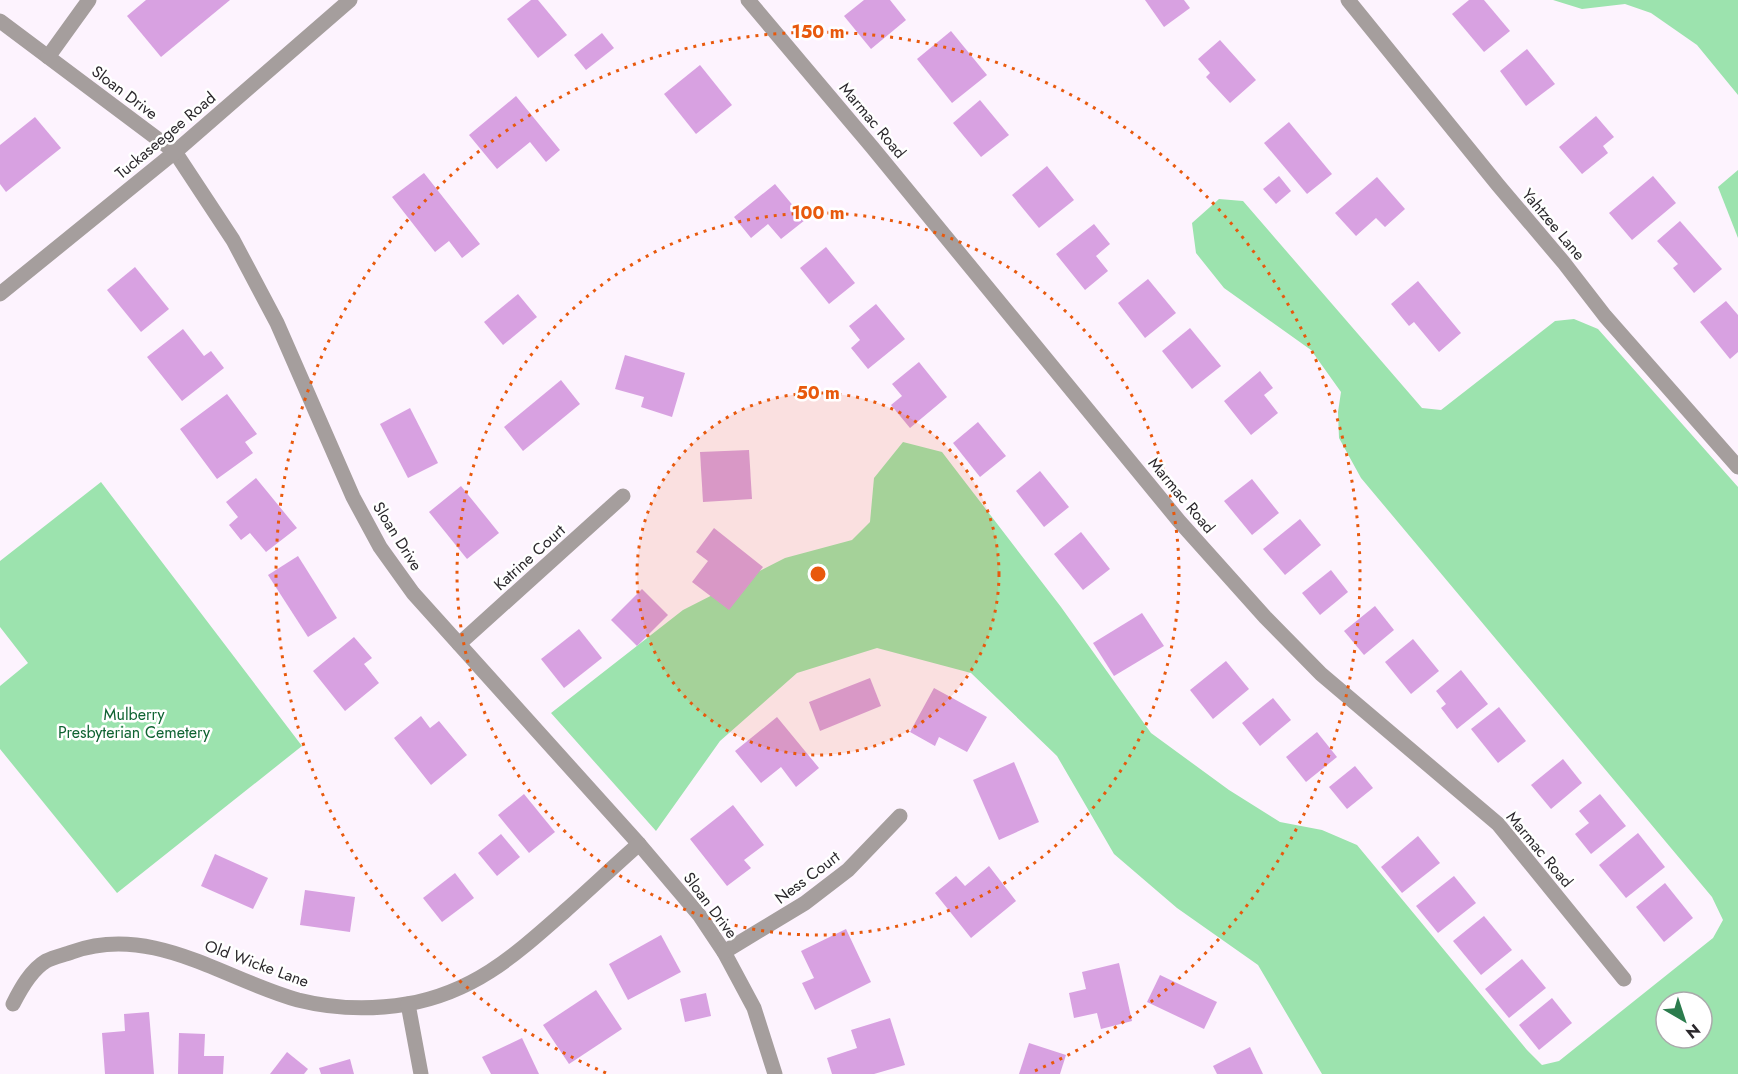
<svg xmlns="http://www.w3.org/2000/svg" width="1738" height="1074" font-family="Jost,sans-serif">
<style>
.green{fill:#9ce3ae;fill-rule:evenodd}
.building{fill:#d8a1e1}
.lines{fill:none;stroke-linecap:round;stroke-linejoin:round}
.minor{stroke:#a59e9d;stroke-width:15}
.ring{fill:none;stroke:#e8590c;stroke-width:3;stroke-dasharray:3 6}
.labels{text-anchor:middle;stroke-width:5;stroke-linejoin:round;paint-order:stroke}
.street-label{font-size:16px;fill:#2b282c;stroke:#fff}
.park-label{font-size:16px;fill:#0f6332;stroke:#fff}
.centre{fill:#e8590c;stroke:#fff;stroke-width:3}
.ring-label{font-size:18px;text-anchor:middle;font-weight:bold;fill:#e8590c;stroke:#fff;stroke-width:5;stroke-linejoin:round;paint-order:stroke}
</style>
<rect width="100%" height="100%" fill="#fdf3fe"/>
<g class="green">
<polygon points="1553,0 1738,0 1738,95 1697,45 1651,13 1625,4 1582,9"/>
<polygon points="1738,170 1738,238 1718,187"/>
<path d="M1219,199L1243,201L1422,408L1441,410L1555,321L1574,319L1598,329L1738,487V1074H1322L1258,965L1177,908L1114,854L1057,756L971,673L877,648L797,673L720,741L656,831L551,713L683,610L785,558L852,540L870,522L874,478L903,442L942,452L1061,607L1151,733L1229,790L1280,822L1322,830L1357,845L1527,1050L1542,1065L1559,1061L1713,938L1723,920L1712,897L1361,478L1339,438L1338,412L1341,392L1311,350L1224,288L1196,253L1192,223ZM1666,1002H1702V1038H1666Z"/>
<polygon points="101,482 302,746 117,893 0,749 0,686 28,663 0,627 0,561"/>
</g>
<g class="building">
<polygon points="146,0 230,0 161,57 127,16"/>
<polygon points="531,0 538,0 567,35 538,58 507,19"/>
<polygon points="864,0 890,0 906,20 871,49 844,16"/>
<polygon points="1145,0 1184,0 1190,8 1164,27"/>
<polygon points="1469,0 1484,0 1510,31 1484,52 1452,14"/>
<polygon points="951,31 987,75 952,103 917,59"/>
<polygon points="602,33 614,48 586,70 574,55"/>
<polygon points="1220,40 1256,80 1230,103 1206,77 1210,73 1198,59"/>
<polygon points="1527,49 1555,84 1526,106 1500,71"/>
<polygon points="700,65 732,105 696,134 664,94"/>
<polygon points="516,96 560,150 546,162 530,142 497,169 469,135"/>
<polygon points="980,100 1009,135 981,157 953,123"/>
<polygon points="1596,116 1614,137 1603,146 1608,153 1582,174 1559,147"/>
<polygon points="35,117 61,148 6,192 0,184 0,145"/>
<polygon points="1289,122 1332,174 1307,194 1264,143"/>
<polygon points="1047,166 1074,200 1039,228 1012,195"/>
<polygon points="424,173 480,244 462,258 449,241 435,252 392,197"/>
<polygon points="1279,176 1291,191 1276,204 1263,189"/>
<polygon points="1653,176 1676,203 1632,240 1609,213"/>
<polygon points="1377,177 1405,209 1385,227 1376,218 1356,236 1335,213"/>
<polygon points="775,184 805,220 781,239 768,224 751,238 734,217"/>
<polygon points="1680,221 1722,269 1694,293 1673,268 1678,264 1657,241"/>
<polygon points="1094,224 1110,244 1096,256 1108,271 1085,290 1056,254"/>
<polygon points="826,247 855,283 829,304 800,268"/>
<polygon points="135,267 169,309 141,332 107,290"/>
<polygon points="1148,279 1176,313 1145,338 1118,303"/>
<polygon points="1418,281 1461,333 1439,352 1414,322 1409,326 1391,304"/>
<polygon points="518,294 537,317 503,345 484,322"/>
<polygon points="1726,301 1738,315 1738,352 1730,359 1700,322"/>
<polygon points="876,304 905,339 868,369 851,348 860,340 849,326"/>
<polygon points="1190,328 1221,366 1192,389 1162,351"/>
<polygon points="183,329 204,356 211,351 224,368 182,401 147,357"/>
<polygon points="625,355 685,373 672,417 641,407 644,397 615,389"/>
<polygon points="919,362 947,397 910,428 891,405 902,396 892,384"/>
<polygon points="1260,371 1273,388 1264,395 1278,413 1251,435 1224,401"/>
<polygon points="561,380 580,404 523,451 504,427"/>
<polygon points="227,394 257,434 245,442 253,453 217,479 180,429"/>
<polygon points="410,408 438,463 408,478 380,424"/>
<polygon points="978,422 1006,456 980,477 953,443"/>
<polygon points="749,450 752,499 703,502 700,452"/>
<polygon points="1040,471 1069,507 1044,527 1016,491"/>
<polygon points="256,478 297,528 266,552 250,533 241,540 229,525 238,517 226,502"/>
<polygon points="1252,479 1279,513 1252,535 1224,501"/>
<polygon points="461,486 499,533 467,559 429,512"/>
<polygon points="1300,519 1321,545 1285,575 1263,549"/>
<polygon points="714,528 763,567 729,610 692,582 708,561 696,552"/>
<polygon points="1081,532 1110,569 1083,590 1054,554"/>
<polygon points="298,556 337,618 308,637 268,575"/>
<polygon points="1331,570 1348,592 1320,615 1302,593"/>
<polygon points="642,589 668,615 637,646 611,620"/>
<polygon points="1375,606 1394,630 1364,655 1344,631"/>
<polygon points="1142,613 1164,646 1114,676 1093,643"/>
<polygon points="579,629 602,658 564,688 541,659"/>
<polygon points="354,637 372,658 364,664 379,683 345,711 313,671"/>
<polygon points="1413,639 1439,671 1411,694 1385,662"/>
<polygon points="1226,661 1249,689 1213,719 1190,690"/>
<polygon points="1461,670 1488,704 1457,729 1441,708 1446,704 1436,691"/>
<polygon points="870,678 881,706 820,731 809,702"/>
<polygon points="934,688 987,717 967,752 939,737 935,746 910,732"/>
<polygon points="1273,698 1291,720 1260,746 1242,723"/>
<polygon points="1499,707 1526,741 1498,763 1471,729"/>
<polygon points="421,716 430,728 439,721 467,755 431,785 394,738"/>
<polygon points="777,717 819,768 796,787 781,767 761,783 735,751"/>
<polygon points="1317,732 1337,757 1306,782 1286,757"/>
<polygon points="1563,759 1582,783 1551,809 1531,785"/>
<polygon points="1014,762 1039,822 999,840 973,780"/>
<polygon points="1355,766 1373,788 1347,809 1329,787"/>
<polygon points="524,794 555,832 529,853 498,815"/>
<polygon points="1600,794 1626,826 1591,854 1575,834 1589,823 1579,811"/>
<polygon points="733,805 764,845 744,860 751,868 727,886 690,839"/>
<polygon points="1638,833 1665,867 1626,898 1599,865"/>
<polygon points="501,834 520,857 497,876 478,853"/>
<polygon points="1418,836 1440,863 1402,893 1381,867"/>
<polygon points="215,854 268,878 253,909 201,886"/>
<polygon points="989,866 1016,901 971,938 935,893 956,876 965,886"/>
<polygon points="455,873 474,898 442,922 423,898"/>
<polygon points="1454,876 1476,903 1438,933 1416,906"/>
<polygon points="1665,883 1693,918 1664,942 1636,907"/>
<polygon points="305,890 355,897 350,932 300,925"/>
<polygon points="1484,916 1512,950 1481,975 1453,941"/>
<polygon points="846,929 871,982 815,1010 802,983 814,978 801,951"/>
<polygon points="661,935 681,972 628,1000 609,964"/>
<polygon points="1522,959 1546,988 1509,1018 1485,989"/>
<polygon points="1119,963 1132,1021 1101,1029 1097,1013 1074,1018 1069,993 1086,989 1082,972"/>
<polygon points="1160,975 1217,1002 1204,1029 1147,1002"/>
<polygon points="596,990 622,1029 569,1064 543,1025"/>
<polygon points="706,993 711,1016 685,1022 680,999"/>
<polygon points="1552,998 1572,1023 1539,1050 1519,1025"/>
<polygon points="149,1012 154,1074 105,1074 102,1033 125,1031 124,1014"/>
<polygon points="890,1018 905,1065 874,1074 832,1074 827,1058 857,1048 851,1030"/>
<polygon points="179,1033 205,1034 204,1056 224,1056 223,1074 178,1074"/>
<polygon points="522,1038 539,1074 491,1074 482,1057"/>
<polygon points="1029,1043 1066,1055 1060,1074 1019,1074"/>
<polygon points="1250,1047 1263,1074 1217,1074 1213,1066"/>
<polygon points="287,1052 308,1069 304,1074 270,1074"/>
<polygon points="350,1059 354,1074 321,1074 319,1068"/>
</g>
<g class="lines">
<g class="minor">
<polyline points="748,0 872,147 1179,521 1265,617 1321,674 1498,824 1624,979"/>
<polyline points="1348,0 1498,185 1564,263 1605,316 1738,467"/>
<polyline points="0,21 175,152 233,240 277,323 353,497 380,547 413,593 639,844 700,916 724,952 754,1008 775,1074"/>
<polyline points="48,57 89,0"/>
<polyline points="0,294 175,152 350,0"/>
<polyline points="459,644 623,496"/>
<polyline points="724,952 805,903 848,870 900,816"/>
<path d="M13,1004C21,988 31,970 46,961C54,957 64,955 72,952C152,923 225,980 298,1000C334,1009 371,1010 407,1004C475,992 515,955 565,911C590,889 614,866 639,844"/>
<polyline points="408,1004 421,1074"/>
</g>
</g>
<circle cx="818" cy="574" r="181" fill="#e8590c" fill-opacity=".12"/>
<g class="ring">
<circle cx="818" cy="574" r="181"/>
<circle cx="818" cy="574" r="361"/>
<path d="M606 1073A542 542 0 1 1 1030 1073"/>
</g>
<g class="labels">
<g class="street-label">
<text transform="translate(125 92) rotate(37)" y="6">Sloan Drive</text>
<text transform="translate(873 120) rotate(50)" y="6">Marmac Road</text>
<text transform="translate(165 135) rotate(-40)" y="6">Tuckaseegee Road</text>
<text transform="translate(1554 224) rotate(50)" y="6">Yahtzee Lane</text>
<text transform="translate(1182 495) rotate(50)" y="6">Marmac Road</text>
<text transform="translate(398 536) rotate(58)" y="6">Sloan Drive</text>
<text transform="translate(529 557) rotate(-42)" y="6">Katrine Court</text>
<text transform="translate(1540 849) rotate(50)" y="6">Marmac Road</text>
<text transform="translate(807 877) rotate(-37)" y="6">Ness Court</text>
<text transform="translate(711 905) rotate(53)" y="6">Sloan Drive</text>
<text transform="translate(257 963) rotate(20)" y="6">Old Wicke Lane</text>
</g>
<g class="park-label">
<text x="134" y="720">Mulberry<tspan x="134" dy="18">Presbyterian Cemetery</tspan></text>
</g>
</g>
<circle cx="818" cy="574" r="9" class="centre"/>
<g class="ring-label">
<text x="818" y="38">150 m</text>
<text x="818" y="219">100 m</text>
<text x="818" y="399">50 m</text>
</g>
<g transform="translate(1684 1020) rotate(141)"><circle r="28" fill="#ffffff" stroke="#aaa9ab" stroke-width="1.5"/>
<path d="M0-4.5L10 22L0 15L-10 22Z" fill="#2b7c4d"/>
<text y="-9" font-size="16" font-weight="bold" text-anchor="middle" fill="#2b282c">N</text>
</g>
</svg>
